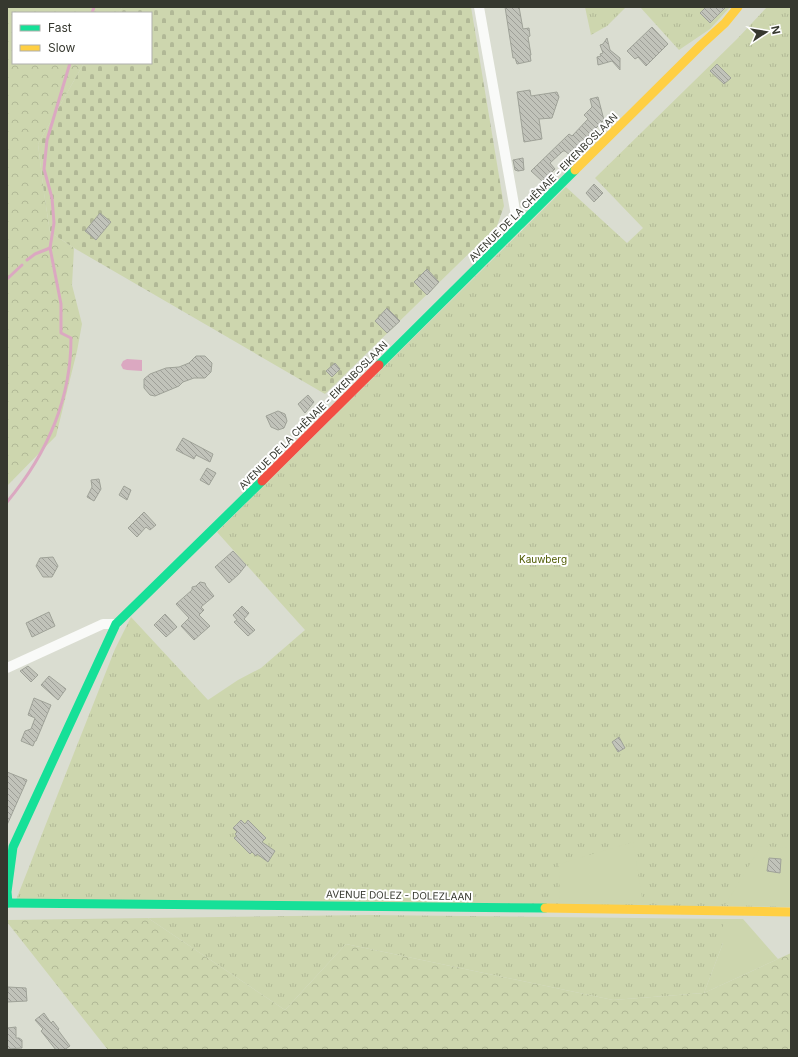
<svg xmlns="http://www.w3.org/2000/svg" width="798" height="1057" font-family="Inter,sans-serif">
<style>
.grass{fill:url(#grass-tufts)}
.forest{fill:url(#forest-crowns)}
.cemetery{fill:url(#cemetery-stones)}
.garden{fill:#cdd6ae}
.water{fill:#dba8c1}
.lines{fill:none;stroke-linecap:round;stroke-linejoin:round}
.stream{stroke:#dba8c1;stroke-width:3}
.building{fill:url(#building-back-hatch);stroke:#9fa298}
.street{stroke:#f9faf8;stroke-width:10}
.fast{stroke:#16e098;stroke-width:9}
.slow{stroke:#ffcf43;stroke-width:9}
.jam{stroke:#f24e42;stroke-width:9}
.labels{text-anchor:middle;stroke-width:4;stroke-linejoin:round;paint-order:stroke}
.street-label{font-size:10px;fill:#36382f;stroke:#fff}
.park-label{font-size:10px;fill:#4e5a00;stroke:#fff}
</style>
<defs>
<pattern id="grass-tufts" width="24" height="20" patternUnits="userSpaceOnUse"><rect width="24" height="20" fill="#cdd6ae"/><path d="M3 7l-1-3M5 7V3M7 7l1-3M15 17l-1-3M17 17v-4M19 17l1-3" fill="none" stroke="#b1b896"/></pattern>
<pattern id="forest-crowns" width="20" height="18" patternUnits="userSpaceOnUse"><rect width="20" height="18" fill="#cdd6ae"/><path d="M2 6a3 3 0 1 1 6 0M12 15a3 3 0 1 1 6 0" fill="none" stroke="#b1b896"/></pattern>
<pattern id="cemetery-stones" width="16" height="16" patternUnits="userSpaceOnUse"><rect width="16" height="16" fill="#cdd6ae"/><path d="M2 7V4a2 2 0 0 1 4 0v3zM10 15v-3a2 2 0 0 1 4 0v3z" fill="#b1b896"/></pattern>
<pattern id="building-back-hatch" width="6" height="6" patternUnits="userSpaceOnUse"><rect width="6" height="6" fill="#c1c3ba"/><path d="M-1 5l2 2M0 0l6 6M5-1l2 2" fill="none" stroke="#9e9f98"/></pattern>
</defs>
<rect width="100%" height="100%" fill="#daddd1"/>
<g class="grass">
<polygon points="585,7 626,7 607,26 591,35"/>
<polygon points="640,7 730,7 710,29 679,50"/>
<polygon points="767,7 791,7 791,907 16,900 115,649 131,617 208,700 238,680 261,668 305,630 217,532 566,187 627,243 643,228 595,178 737,39"/>
<polygon points="369,915 723,919 723,943 704,993 613,1000 346,944 285,1010 148,918"/>
</g>
<g class="forest">
<polygon points="7,7 123,7 118,13 13,13 13,63 84,63 38,144 44,193 50,232 74,248 72,285 82,324 77,351 56,436 7,486"/>
<polygon points="148,918 285,1010 346,944 613,1000 704,993 791,953 791,1050 108,1050 7,922 7,920"/>
</g>
<polygon class="cemetery" points="123,7 471,7 504,206 497,226 325,394 74,248 50,232 44,193 38,144 84,63 151,63 151,13 118,13"/>
<g class="garden">
<polygon points="633,842 643,904 560,905 559,864"/>
<polygon points="761,846 791,848 791,907 725,905"/>
<polygon points="723,919 743,919 778,959 704,993 723,943"/>
</g>
<polygon class="water" points="127,359 142,360 142,371 127,370 123,369 121,365 123,361"/>
<g class="lines">
<g class="stream">
<polyline points="92,13 94,7"/>
<polyline points="27,260 35,254 50,248"/>
<polyline points="7,279 22,265"/>
<path d="M7,502C47,454 71,401 71,338L61,333V304L50,248L54,223L52,198L44,169L47,140L70,63"/>
</g>
</g>
<g class="building">
<polygon points="505,7 519,7 523,29 529,28 530,36 528,37 531,55 530,55 531,61 517,64 515,58 513,58"/>
<polygon points="706,7 726,7 710,23 700,13"/>
<polygon points="652,27 668,44 646,66 638,57 635,59 627,51"/>
<polygon points="607,38 610,50 620,58 620,70 612,61 598,65 597,57 601,56 600,54 603,53 600,45 603,44"/>
<polygon points="717,64 731,78 724,84 710,71"/>
<polygon points="530,90 531,96 557,92 559,97 552,118 539,119 542,139 524,142 517,92"/>
<polygon points="598,97 604,120 587,137 589,138 579,148 581,149 571,156 565,151 563,151 550,163 555,169 542,181 531,171 569,134 572,136 588,119 584,115 592,107 590,99"/>
<polygon points="523,158 524,170 518,171 515,170 513,160"/>
<polygon points="594,184 603,193 594,202 586,193"/>
<polygon points="100,213 111,222 96,240 85,231"/>
<polygon points="427,269 439,282 427,295 414,282"/>
<polygon points="387,308 400,321 387,333 375,321"/>
<polygon points="196,356 205,356 212,363 211,372 205,378 194,378 183,382 179,386 155,396 150,395 144,388 144,379 150,374 166,368 179,367 189,363"/>
<polygon points="335,363 340,369 332,377 326,371"/>
<polygon points="308,395 314,402 305,413 298,404"/>
<polygon points="278,411 285,414 287,421 284,428 278,430 271,427 266,416"/>
<polygon points="183,438 213,454 210,462 196,455 194,459 176,450"/>
<polygon points="207,468 216,473 209,485 200,480"/>
<polygon points="99,479 101,489 94,501 87,497 92,487 91,480"/>
<polygon points="124,486 131,490 127,500 119,495"/>
<polygon points="144,512 156,525 150,530 146,527 137,537 128,528"/>
<polygon points="233,551 246,565 239,574 229,583 215,567"/>
<polygon points="53,557 58,566 52,577 43,577 36,566 40,558"/>
<polygon points="200,582 205,583 206,586 214,596 201,607 204,610 199,615 210,626 194,640 181,626 189,618 176,604 192,590 192,587 196,586"/>
<polygon points="242,606 249,613 244,619 255,630 248,636 234,622 237,620 233,615"/>
<polygon points="49,612 55,626 32,637 26,623"/>
<polygon points="165,614 177,627 166,637 154,625"/>
<polygon points="28,666 38,675 31,682 20,671"/>
<polygon points="49,676 66,689 58,700 41,685"/>
<polygon points="34,698 51,705 36,741 35,741 33,746 21,741 25,731 31,729 35,718 28,715"/>
<polygon points="619,737 625,748 618,752 612,742"/>
<polygon points="7,772 27,780 7,825"/>
<polygon points="241,820 245,824 248,820 266,838 262,842 275,851 268,862 257,854 256,856 252,852 250,854 234,838 237,836 235,834 237,832 233,828"/>
<polygon points="769,858 781,859 780,873 767,871"/>
<polygon points="8,987 26,988 27,1001 7,1002"/>
<polygon points="44,1013 51,1023 53,1021 59,1029 58,1030 70,1046 64,1050 56,1050 41,1031 43,1029 35,1020"/>
<polygon points="16,1027 16,1038 19,1038 22,1040 22,1048 7,1049 7,1028"/>
</g>
<g class="lines">
<g class="street">
<polyline points="479,7 518,227"/>
<polyline points="7,668 103,624 116,624"/>
</g>
<g class="fast">
<polyline points="379,365 575,170"/>
<polyline points="7,903 545,908"/>
<polyline points="8,903 7,892 13,847 116,624 262,481"/>
</g>
<g class="slow">
<polyline points="575,170 701,45 725,23 738,7"/>
<polyline points="545,908 791,912"/>
</g>
<polyline class="jam" points="262,481 379,365"/>
</g>
<g class="labels">
<g class="street-label">
<text transform="translate(543 187) rotate(-45)" y="4">AVENUE DE LA CHÊNAIE - EIKENBOSLAAN</text>
<text transform="translate(313 415) rotate(-45)" y="4">AVENUE DE LA CHÊNAIE - EIKENBOSLAAN</text>
<text transform="translate(399 895) rotate(1)" y="4">AVENUE DOLEZ - DOLEZLAAN</text>
</g>
<g class="park-label">
<text x="543" y="563">Kauwberg</text>
</g>
</g>
<rect width="798" height="1057" fill="none" stroke="#36382f" stroke-width="16"/>
<rect x="12" y="12" width="140" height="52" fill="#ffffff" stroke="#afafac"/>
<rect x="20" y="25" width="20" height="6" fill="#16e098" stroke="#afafac"/>
<text x="48" y="32" font-size="12" fill="#36382f">Fast</text>
<rect x="20" y="45" width="20" height="6" fill="#ffcf43" stroke="#afafac"/>
<text x="48" y="52" font-size="12" fill="#36382f">Slow</text>
<g transform="translate(766 32) rotate(78)" stroke="#ffffff" stroke-width="3" paint-order="stroke">
<path d="M0-3L7 15L0 10L-7 15Z" fill="#36382f"/>
<text y="-6" font-size="11" font-weight="bold" text-anchor="middle" fill="#36382f">N</text>
</g>
</svg>
